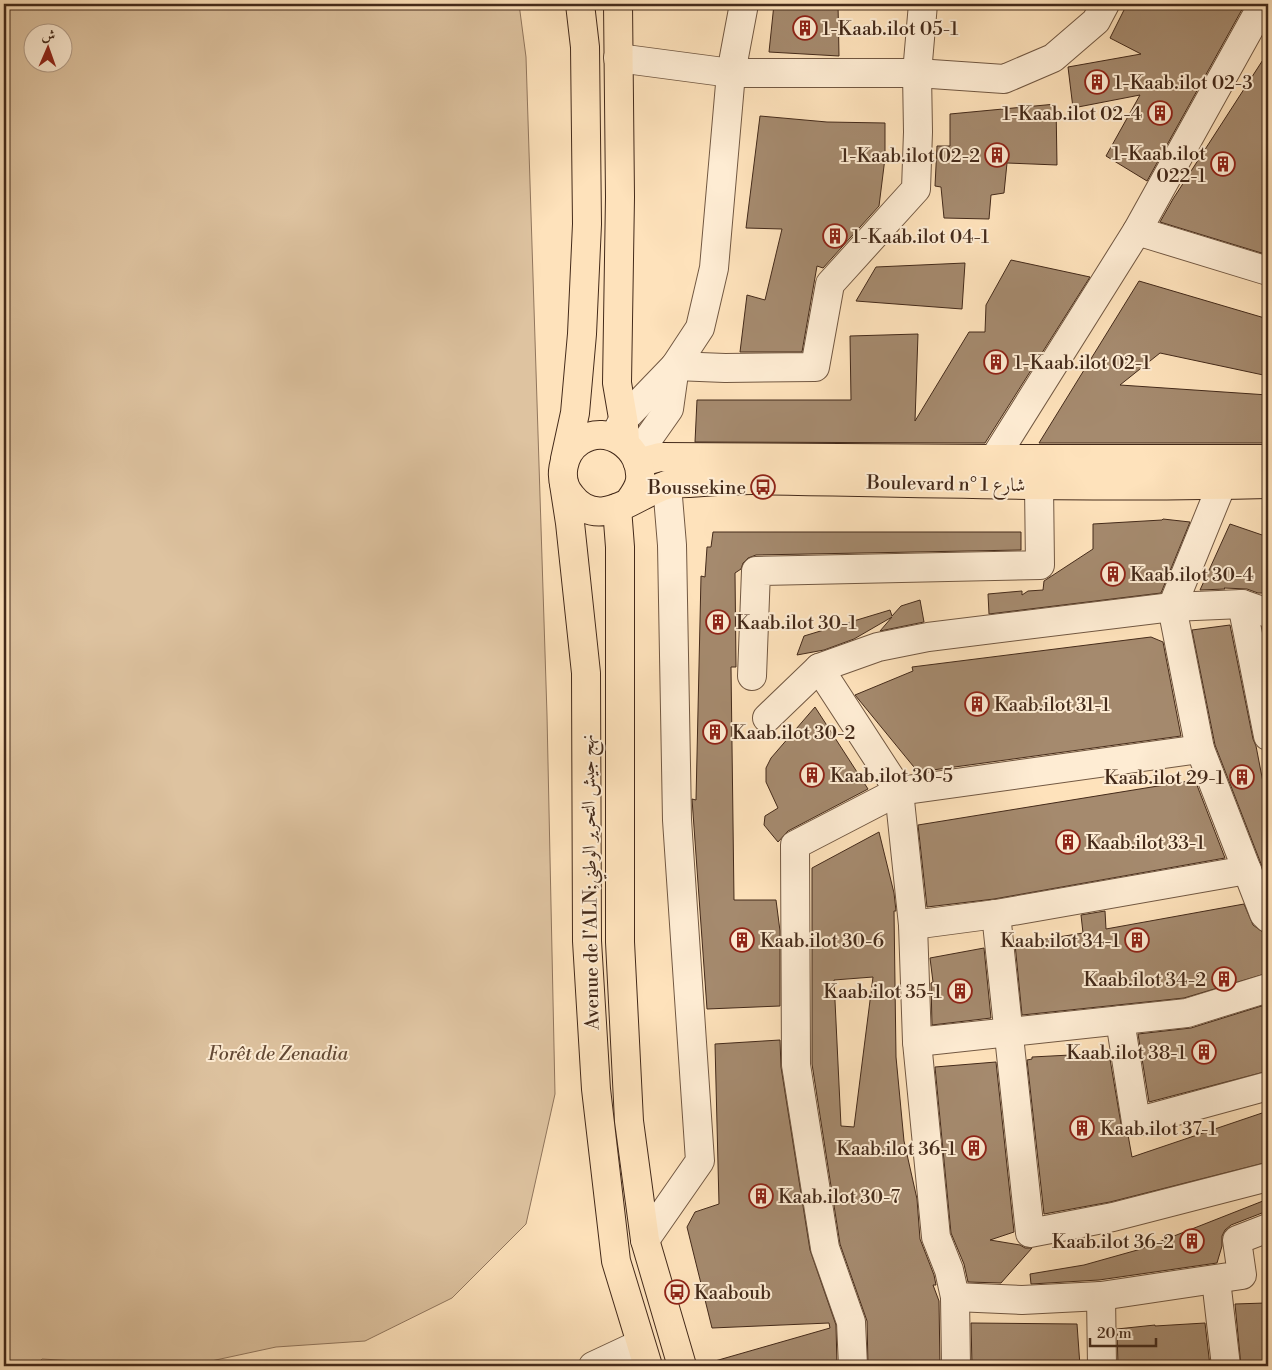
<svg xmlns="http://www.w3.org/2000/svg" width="1272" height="1370" font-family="'Libre Bodoni',Amiri,serif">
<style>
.green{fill:#dec3a0;stroke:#91765d;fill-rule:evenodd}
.building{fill:#a58a6e;stroke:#442a1a;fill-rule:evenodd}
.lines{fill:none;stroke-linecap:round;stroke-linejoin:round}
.minor-casing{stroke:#725842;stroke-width:30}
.major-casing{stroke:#442a1a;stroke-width:30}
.highway-casing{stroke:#442a1a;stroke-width:30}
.minor{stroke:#feecd3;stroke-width:28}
.major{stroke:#fee2bb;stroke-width:28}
.highway{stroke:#fee2bb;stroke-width:28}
.labels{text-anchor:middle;stroke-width:4;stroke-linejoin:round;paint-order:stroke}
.poi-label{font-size:19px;fill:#442a1a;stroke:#feecd3;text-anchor:start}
.street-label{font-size:19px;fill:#442a1a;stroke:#feecd3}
.park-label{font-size:19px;font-style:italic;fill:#634935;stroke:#feecd3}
</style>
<rect width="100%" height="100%" fill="#fee2bb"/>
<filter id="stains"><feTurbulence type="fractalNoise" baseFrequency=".004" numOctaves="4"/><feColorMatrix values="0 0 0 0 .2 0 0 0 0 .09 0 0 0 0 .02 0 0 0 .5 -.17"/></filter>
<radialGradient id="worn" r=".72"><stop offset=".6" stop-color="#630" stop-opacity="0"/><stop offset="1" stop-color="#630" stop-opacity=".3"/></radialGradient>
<path class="green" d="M4,4H519L526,57L547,715L555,1094L526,1224L452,1298L365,1341L276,1347L188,1366H160L42,1359L36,1366H4ZM32,32H62V62H32Z"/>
<g class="building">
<polygon points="774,4 838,4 839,56 769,52"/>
<polygon points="1127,4 1245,4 1147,181 1106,156 1140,95 1073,108 1068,67 1141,54 1110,38"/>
<polygon points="1268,52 1268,255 1160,222 1173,199"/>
<polygon points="1056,104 1057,165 1007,163 1004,193 991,195 989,219 944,218 941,187 935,186 937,146 950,146 950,114"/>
<polygon points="760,116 827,122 885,123 885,158 879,206 823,268 817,266 802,352 740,352 747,295 765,300 782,229 746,228"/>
<polygon points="1011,260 1090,277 985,443 695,442 697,400 851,400 850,336 918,334 915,421 969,332 985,332 986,305"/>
<polygon points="965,263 962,309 856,301 876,267"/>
<polygon points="1139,281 1268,319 1268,376 1160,353 1120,385 1268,395 1268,443 1039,443"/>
<polygon points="1163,519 1190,522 1161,593 989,614 988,594 1022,591 1022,595 1028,591 1043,590 1044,581 1093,549 1093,524 1162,520"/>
<polygon points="1230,524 1268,537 1268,593 1258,593 1247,589 1224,588 1225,589 1200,590"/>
<polygon points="713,532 1021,532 1021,550 756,555 748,558 743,563 741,569 735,573 736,667 731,667 734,900 776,900 780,931 780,1006 707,1009 692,799 696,800 701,576 705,577 707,547 711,547"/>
<polygon points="920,600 924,622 880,631 892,617 854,639 824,650 797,655 804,636 890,610 892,616 901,606"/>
<polygon points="1230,625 1253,739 1256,746 1268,808 1268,882 1215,745 1192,630"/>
<polygon points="1151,637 1163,642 1181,736 918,772 855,695 913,671 912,667"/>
<polygon points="815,707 868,789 788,831 778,842 764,825 765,816 778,808 766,782 766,768 771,758"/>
<polygon points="1195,780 1225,858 994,899 927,907 918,825"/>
<path d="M879,832L894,893L896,911H894L896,1057L904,1141L917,1199L920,1239L934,1275L936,1285H933L939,1301L940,1366H868L867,1321L840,1244L812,1064V868ZM873,977L854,1127L841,1126L834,980Z"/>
<polygon points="1244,904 1253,925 1264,933 1268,933 1268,973 1184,998 1022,1015 1015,944 1083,933 1081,915 1105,911 1106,929"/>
<polygon points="984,948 991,1018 932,1025 931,983 933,982 930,958"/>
<polygon points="1268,1004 1268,1071 1149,1102 1138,1034 1191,1028"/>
<polygon points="780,1040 781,1067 810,1250 836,1325 837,1366 715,1366 715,1361 830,1328 829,1323 712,1328 687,1227 695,1212 719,1204 715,1044"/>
<polygon points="1109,1053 1121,1124 1124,1132 1128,1135 1132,1157 1268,1111 1268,1162 1110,1202 1044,1214 1027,1060 1032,1059 1032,1057"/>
<polygon points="996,1062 1014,1232 990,1240 1020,1245 1025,1248 1032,1248 1001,1283 968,1282 964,1264 951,1233 935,1067"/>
<polygon points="1268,1199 1268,1213 1262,1213 1231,1225 1225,1230 1222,1236 1222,1246 1217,1263 1099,1280 1031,1284 1030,1274 1084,1265 1141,1249"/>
<polygon points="1265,1303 1268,1339 1268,1366 1241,1366 1235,1304"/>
<polygon points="971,1323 1077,1324 1080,1366 972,1366"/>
<polygon points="1205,1323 1210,1366 1118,1366 1117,1329 1155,1325 1155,1326"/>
</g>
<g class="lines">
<g class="minor-casing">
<g id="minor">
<polyline points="618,58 731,73 917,73 1004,79 1053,58 1096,21 1105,4"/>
<polyline points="1137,231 1268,271"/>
<polyline points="675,366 725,368 815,367 830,284 916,189 918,132 917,73 923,4"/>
<polyline points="614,437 623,420 675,366 700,328 714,268 731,73 744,4"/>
<polyline points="636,456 669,409 675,366"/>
<polyline points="994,459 1137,231 1263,4"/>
<polyline points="1222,484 1172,607 1200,749 1264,914 1268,918"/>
<polyline points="1242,604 1268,736"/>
<polyline points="819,668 899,791 913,925 917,1042 936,1237 949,1270 955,1297 956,1366"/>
<polyline points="752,676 756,571 1040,565 1039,485"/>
<polyline points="767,718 819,668 878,647 928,637 1172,607 1242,604 1268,613"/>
<polyline points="996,914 1030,1233 1113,1217 1268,1177"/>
<polyline points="913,925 996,914 1247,870"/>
<polyline points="1120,1020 1136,1122 1268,1086"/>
<polyline points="917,1042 1187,1013 1268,988"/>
<polyline points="645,1240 700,1161 677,820 672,545 667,485"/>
<polyline points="1216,1280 1226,1366"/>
<polyline points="1101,1296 1102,1366"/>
<polyline points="955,1297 1022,1300 1101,1296 1242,1275 1237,1240 1268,1228"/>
<polyline points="593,1366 640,1344"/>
<polyline points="853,1366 851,1322 825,1248 796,1065 795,845 899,791 1200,749"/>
</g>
</g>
<g class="major-casing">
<g id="major">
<polyline points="638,463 660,457 994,459 1268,459"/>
<polyline points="564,484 570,523 586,673 587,941 596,1089 616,1261 648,1366"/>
<path d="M628,503C633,496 639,489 640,480C643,448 608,423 580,441C562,453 557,480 571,496C599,533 637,493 667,485C674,483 682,483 689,483C710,481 731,480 752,480C924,483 1096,488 1268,484"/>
<polyline points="617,508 620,547 620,942 629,1121 645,1240 682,1366"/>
</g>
</g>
<g class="highway-casing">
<g id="highway">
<polyline points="618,4 620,197 617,383 624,424 625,443"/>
<polyline points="565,459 575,413 582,334 587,224 585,47 580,4"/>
</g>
</g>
<use href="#minor" class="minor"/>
<use href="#major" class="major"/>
<use href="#highway" class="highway"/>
</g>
<defs>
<g id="building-ring" transform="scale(1.25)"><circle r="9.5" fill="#feecd3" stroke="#8f2418" stroke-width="1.5"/><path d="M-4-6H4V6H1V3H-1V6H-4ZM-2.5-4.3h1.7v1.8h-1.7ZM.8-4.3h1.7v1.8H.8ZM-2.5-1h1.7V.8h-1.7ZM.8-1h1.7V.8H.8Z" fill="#8f2418"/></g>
<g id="bus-ring" transform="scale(1.25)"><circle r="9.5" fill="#feecd3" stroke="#8f2418" stroke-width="1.5"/><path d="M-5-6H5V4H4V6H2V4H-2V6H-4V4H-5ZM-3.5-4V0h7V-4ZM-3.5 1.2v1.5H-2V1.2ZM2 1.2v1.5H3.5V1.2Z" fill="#8f2418"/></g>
</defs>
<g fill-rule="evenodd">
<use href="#building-ring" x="805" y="28"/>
<use href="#building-ring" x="1097" y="82"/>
<use href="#building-ring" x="1160" y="113"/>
<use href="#building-ring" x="997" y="155"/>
<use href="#building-ring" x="1223" y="164"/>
<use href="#building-ring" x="835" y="236"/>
<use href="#building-ring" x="996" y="362"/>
<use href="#bus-ring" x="763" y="487"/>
<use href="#building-ring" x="1113" y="574"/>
<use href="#building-ring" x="718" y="622"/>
<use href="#building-ring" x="977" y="704"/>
<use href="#building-ring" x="715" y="732"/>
<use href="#building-ring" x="812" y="775"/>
<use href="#building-ring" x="1242" y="777"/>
<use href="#building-ring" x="1068" y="842"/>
<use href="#building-ring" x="742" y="940"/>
<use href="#building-ring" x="1137" y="940"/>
<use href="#building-ring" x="1224" y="979"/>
<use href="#building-ring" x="960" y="991"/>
<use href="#building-ring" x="1204" y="1052"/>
<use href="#building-ring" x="1082" y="1128"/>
<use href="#building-ring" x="974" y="1148"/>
<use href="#building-ring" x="761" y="1196"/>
<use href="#building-ring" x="1192" y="1241"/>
<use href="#bus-ring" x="677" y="1292"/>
</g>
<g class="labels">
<g class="poi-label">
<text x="822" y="35">1-Kaab.ilot 05-1</text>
<text x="1114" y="89">1-Kaab.ilot 02-3</text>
<text x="1142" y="120" text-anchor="end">1-Kaab.ilot 02-4</text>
<text x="1206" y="160" text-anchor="end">1-Kaab.ilot<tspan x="1206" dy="22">022-1</tspan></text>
<text x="980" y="162" text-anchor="end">1-Kaab.ilot 02-2</text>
<text x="852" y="243">1-Kaab.ilot 04-1</text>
<text x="1014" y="369">1-Kaab.ilot 02-1</text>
<text x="746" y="494" text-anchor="end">Boussekine</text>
<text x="1130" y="581">Kaab.ilot 30-4</text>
<text x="736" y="629">Kaab.ilot 30-1</text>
<text x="994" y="711">Kaab.ilot 31-1</text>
<text x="732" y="739">Kaab.ilot 30-2</text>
<text x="830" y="782">Kaab.ilot 30-5</text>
<text x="1224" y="784" text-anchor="end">Kaab.ilot 29-1</text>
<text x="1086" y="849">Kaab.ilot 33-1</text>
<text x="760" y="947">Kaab.ilot 30-6</text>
<text x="1120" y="947" text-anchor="end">Kaab.ilot 34-1</text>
<text x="1206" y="986" text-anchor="end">Kaab.ilot 34-2</text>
<text x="942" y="998" text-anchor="end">Kaab.ilot 35-1</text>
<text x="1186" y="1059" text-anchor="end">Kaab.ilot 38-1</text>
<text x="1100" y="1135">Kaab.ilot 37-1</text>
<text x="956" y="1155" text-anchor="end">Kaab.ilot 36-1</text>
<text x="778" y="1203">Kaab.ilot 30-7</text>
<text x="1174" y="1248" text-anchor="end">Kaab.ilot 36-2</text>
<text x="694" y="1299">Kaaboub</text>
</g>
<g class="street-label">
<text transform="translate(946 483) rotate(1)" y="7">Boulevard n° شارع 1</text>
<text transform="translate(589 882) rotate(-91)" y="7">Avenue de l'ALN;نهج جيش التحرير الوطني</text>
</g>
<g class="park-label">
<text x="278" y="1060">Forêt de Zenadia</text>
</g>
</g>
<rect width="1272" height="1370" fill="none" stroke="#fee2bb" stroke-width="20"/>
<rect x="5" y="5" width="1262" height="1360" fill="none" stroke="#442a1a" stroke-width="2.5"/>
<rect x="10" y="10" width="1252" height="1350" fill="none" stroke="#442a1a"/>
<g transform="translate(48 48) rotate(2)"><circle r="24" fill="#feecd3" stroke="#b49e89"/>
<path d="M0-4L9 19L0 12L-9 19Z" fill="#8f2418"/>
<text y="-8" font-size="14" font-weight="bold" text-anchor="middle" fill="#442a1a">ش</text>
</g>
<path d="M1090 1338v8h66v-8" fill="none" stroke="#442a1a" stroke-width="2.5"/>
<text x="1097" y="1338" font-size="15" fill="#442a1a" stroke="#feecd3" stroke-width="4" paint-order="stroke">20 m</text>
<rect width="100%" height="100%" filter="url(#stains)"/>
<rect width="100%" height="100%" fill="url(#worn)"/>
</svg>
